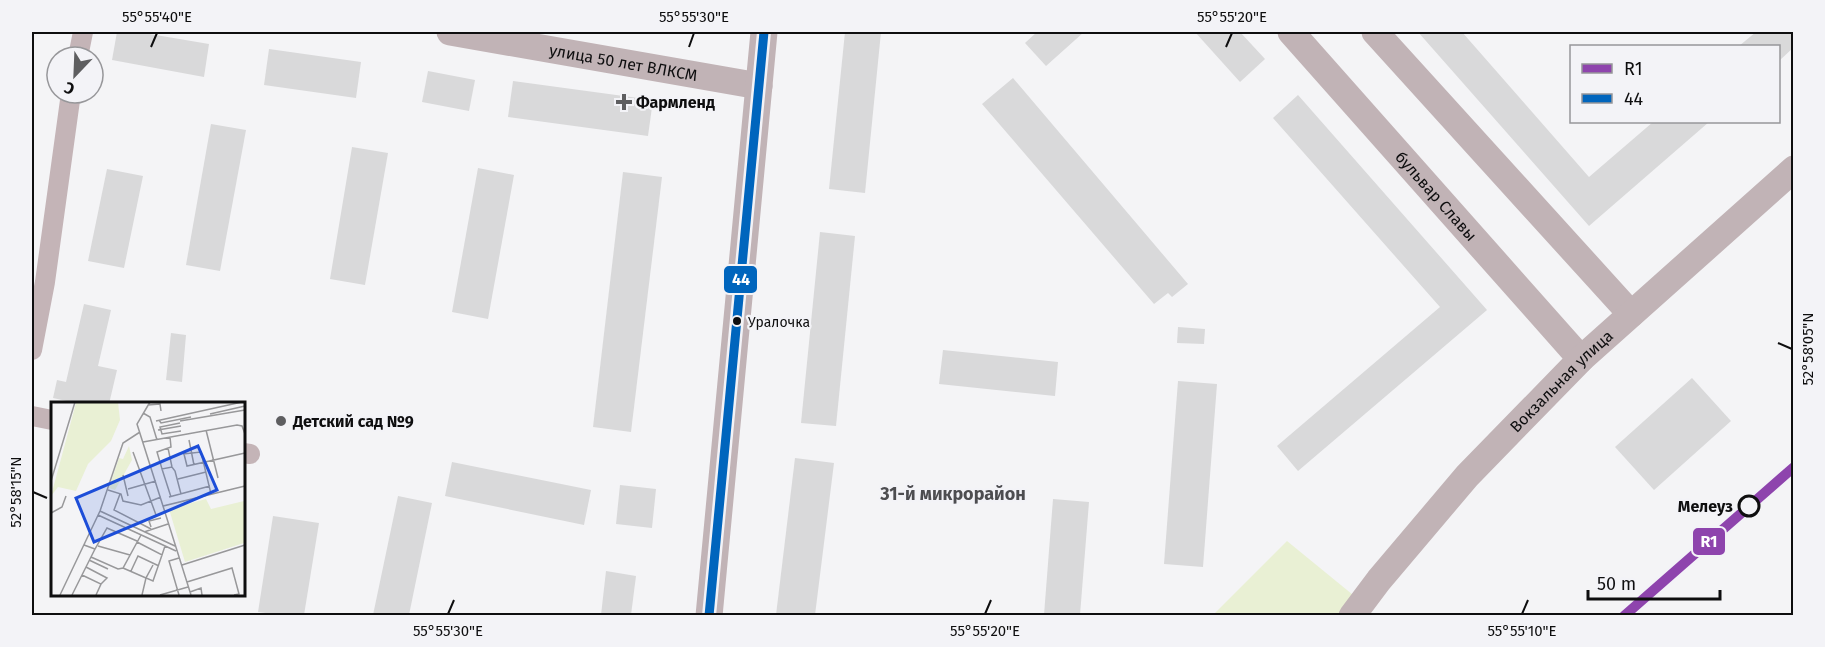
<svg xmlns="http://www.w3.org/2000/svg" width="1825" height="647" font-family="'Fira Sans',sans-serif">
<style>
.green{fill:#e9f0d4}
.building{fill:#d9d9da}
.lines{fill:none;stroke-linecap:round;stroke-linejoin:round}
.street{stroke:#c4b4b7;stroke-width:20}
.secondary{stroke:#c1b3b6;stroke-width:27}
.bus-1-casing{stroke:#f3f3f7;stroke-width:14}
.bus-1{stroke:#0065bd;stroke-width:9}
.rail-1-casing{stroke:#f3f3f7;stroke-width:15}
.rail-1{stroke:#8e44ad;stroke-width:10}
.ticks{fill:none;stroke:#0e0e0f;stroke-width:2}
.poi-dot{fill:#5e5e60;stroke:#f3f3f7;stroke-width:2}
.bus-dot{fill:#0e0e0f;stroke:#f3f3f7;stroke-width:2}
.stop-dot{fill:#f3f3f7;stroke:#0e0e0f;stroke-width:3}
.labels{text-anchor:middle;stroke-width:4.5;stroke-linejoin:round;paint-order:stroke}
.bus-label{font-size:14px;fill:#0e0e0f;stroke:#f3f3f7;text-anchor:start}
.street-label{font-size:16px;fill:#0e0e0f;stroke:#f3f3f7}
.poi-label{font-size:16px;font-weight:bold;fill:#0e0e0f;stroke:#f3f3f7;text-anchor:start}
.stop-label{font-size:16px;font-weight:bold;fill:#0e0e0f;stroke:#f3f3f7;text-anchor:end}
.neighbourhood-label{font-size:18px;font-weight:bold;fill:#4d4d50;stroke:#f3f3f7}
.inset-road{fill:none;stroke:#98989a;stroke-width:1.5}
.view{fill:#1d4ed8;fill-opacity:0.15;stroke:#1d4ed8;stroke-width:3}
.inset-edge{fill:none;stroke:#0e0e0f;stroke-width:3}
.line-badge{stroke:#f3f3f7;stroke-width:2}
.badge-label{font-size:16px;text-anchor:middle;font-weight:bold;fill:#fff}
.neatline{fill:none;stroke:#0e0e0f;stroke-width:2}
.ticks-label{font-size:15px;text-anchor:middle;fill:#0e0e0f}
</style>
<rect width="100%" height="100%" fill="#f4f4f6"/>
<polygon class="green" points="1287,541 1358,599 1346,615 1212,616"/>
<g class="building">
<polygon points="117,32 138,32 209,44 204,77 112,60"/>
<polygon points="845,32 881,32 865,193 829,189"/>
<polygon points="1037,32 1084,32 1046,66 1025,43"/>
<polygon points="1195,32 1240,32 1265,59 1240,82"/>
<polygon points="1418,32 1462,32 1589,177 1653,122 1709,122 1589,226"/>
<polygon points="1756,32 1794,32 1794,47 1779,61 1779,46 1739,46"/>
<polygon points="269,49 361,62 356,98 264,85"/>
<polygon points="428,71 475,80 469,111 422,102"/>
<polygon points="1013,78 1188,284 1172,297 1168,293 1154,304 982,104"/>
<polygon points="513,81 653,100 648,136 508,117"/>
<polygon points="1298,95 1487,310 1298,471 1277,446 1440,307 1273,118"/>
<polygon points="211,124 246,130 220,271 186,265"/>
<polygon points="352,147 388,153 365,285 330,279"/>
<polygon points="478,168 514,175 488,319 452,312"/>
<polygon points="107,169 143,176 124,268 88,261"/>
<polygon points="623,172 662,177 631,432 593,427"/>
<polygon points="820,232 855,236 836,426 801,423"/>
<polygon points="84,304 111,310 98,366 117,370 109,404 80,404 53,398 57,380 66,382"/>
<polygon points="1178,327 1205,329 1204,344 1177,343"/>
<polygon points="171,333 186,335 182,382 166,380"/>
<polygon points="943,350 1058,362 1055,396 939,384"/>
<polygon points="1692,378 1731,421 1654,490 1615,447"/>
<polygon points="1178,381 1217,384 1203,567 1164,564"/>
<polygon points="795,458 834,463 815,615 776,615"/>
<polygon points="452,462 591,490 584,525 445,496"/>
<polygon points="620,485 656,489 652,528 616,524"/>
<polygon points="398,496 432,503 409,615 373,615"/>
<polygon points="1053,499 1089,502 1080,615 1044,615"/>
<polygon points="273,516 319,523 304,615 281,615 258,612"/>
<polygon points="606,571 636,576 631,615 601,615"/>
</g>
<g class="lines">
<g class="street">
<polyline points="78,57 83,32"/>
<polyline points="32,350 45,282 71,93"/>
<polyline points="32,416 52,420"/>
<polyline points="243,453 250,454"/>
</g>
<g class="secondary">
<path id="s1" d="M450,32L759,86"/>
<path id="s2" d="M1291,32L1581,359"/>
<polyline points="1375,32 1631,314"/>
<polyline points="709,616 764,32"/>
<path id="s3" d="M1352,616L1379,580L1467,476L1581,359L1794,169"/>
</g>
<g class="bus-1-casing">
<polyline id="bus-1" points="709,616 764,32"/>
</g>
<use href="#bus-1" class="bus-1"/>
<g class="rail-1-casing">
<polyline id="rail-1" points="1624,616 1794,467"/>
</g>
<use href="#rail-1" class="rail-1"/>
</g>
<path class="ticks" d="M151,47L157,33M689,47L694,33M1226,47L1232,33M1778,343L1792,349M33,492L47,498M448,614L454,600M985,614L991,600M1522,614L1528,600"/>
<g class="poi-dot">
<path d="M621 93h6v6h6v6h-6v6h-6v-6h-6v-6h6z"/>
<circle cx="281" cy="421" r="6"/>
</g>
<circle class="bus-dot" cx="737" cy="321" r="5"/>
<circle class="stop-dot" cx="1749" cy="506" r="10"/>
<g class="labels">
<g class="bus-label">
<text x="748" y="327">Уралочка</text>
</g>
<g class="street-label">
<text dy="6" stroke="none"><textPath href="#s1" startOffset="176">улица 50 лет ВЛКСМ</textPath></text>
<text dy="6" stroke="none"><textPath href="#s2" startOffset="219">бульвар Славы</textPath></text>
<text dy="6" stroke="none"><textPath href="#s3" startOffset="315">Вокзальная улица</textPath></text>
</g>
<g class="poi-label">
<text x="636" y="108">Фармленд</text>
<text x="293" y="427">Детский сад №9</text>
</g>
<g class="stop-label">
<text x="1733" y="512">Мелеуз</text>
</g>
<g class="neighbourhood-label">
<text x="953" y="500">31-й микрорайон</text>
</g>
</g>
<g transform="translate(51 402)">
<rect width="194" height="194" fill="#f4f4f6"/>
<path d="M67,0L69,18L60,39L37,62L25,89L7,85L0,94L25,1ZM78,44L81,58L64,88L58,86L68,56L72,57ZM155,97L160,107L193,99V141L134,160L118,107Z" fill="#e9f0d4"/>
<path class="inset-road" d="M99,0L86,22L112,104L194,84M97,3L109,2L110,9M92,11L99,15L106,38M159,12L194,4M108,18L110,21L140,15M105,19L191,0M129,19L194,8M129,21L109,25L111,32L130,29M107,28L130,24M155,28L167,76M119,35L120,45L106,50L111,67L121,65L124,69L130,92M138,38L143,63M92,40L186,23L191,24L194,32M117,46L121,65M82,50L105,113M132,52L150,50L160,92M133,52L136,64L194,51M111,67L120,95M72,73L77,94M127,77L155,70M0,79L24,0M77,87L105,79M57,88L70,92L72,99L90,103L110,95M69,92L63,108L100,127M118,95L159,84M112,104L140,193M49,109L124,144M0,111L11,105L15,94M47,113L125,149M100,125L98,119L110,116M93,130L117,122M86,140L111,153L114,144M33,143L44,147L56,126L86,139M47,144L79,153M40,155L67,167L72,166L90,133M38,158L57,167M102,163L95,176L102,179L111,153M131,163L194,143M35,165L56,176L50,182M72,166L95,176L91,193M80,169L87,154L108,164M31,173L50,182L45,193M136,180L181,166L188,192L183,193M139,190L150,186L151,193M9,193L49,109L72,41L89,30M21,193L44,147M109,193L137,185M128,193L118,159L128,156"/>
<path class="view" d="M147,44L166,88L43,140L25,96Z"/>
<rect width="194" height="194" class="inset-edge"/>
</g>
<g class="line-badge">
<rect x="723" y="265" width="35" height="29" rx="6" fill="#0065bd"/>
<rect x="1692" y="527" width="34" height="29" rx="6" fill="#8e44ad"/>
</g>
<g class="badge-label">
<text x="741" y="285">44</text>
<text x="1709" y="547">R1</text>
</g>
<rect width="1825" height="647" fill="none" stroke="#f3f3f7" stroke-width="66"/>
<rect x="1570" y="45" width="210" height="78" fill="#f3f3f7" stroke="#97979a" stroke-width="1.5"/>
<rect x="1582" y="64" width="30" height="9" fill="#8e44ad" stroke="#97979a" stroke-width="1.5"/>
<text x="1624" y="75" font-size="18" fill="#0e0e0f">R1</text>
<rect x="1582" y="94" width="30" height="9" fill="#0065bd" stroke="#97979a" stroke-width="1.5"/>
<text x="1624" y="105" font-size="18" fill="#0e0e0f">44</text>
<g transform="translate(75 75) rotate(203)"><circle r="28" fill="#f3f3f7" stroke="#97979a" stroke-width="1.5"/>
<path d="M0-4.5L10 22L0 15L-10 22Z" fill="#5e5e60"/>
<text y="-9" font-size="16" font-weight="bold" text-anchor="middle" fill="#0e0e0f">С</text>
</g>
<path d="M1588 590v9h132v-9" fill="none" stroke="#0e0e0f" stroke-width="3"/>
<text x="1597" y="590" font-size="18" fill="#0e0e0f" stroke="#f3f3f7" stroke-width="4.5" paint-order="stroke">50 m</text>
<rect x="33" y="33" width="1759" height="581" class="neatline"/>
<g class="ticks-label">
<text x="157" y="22">55°55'40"E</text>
<text x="694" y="22">55°55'30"E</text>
<text x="1232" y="22">55°55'20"E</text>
<text transform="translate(1808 349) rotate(-90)" y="5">52°58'05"N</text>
<text transform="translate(16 492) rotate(-90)" y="5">52°58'15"N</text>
<text x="448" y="636">55°55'30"E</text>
<text x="985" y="636">55°55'20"E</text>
<text x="1522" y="636">55°55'10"E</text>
</g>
</svg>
